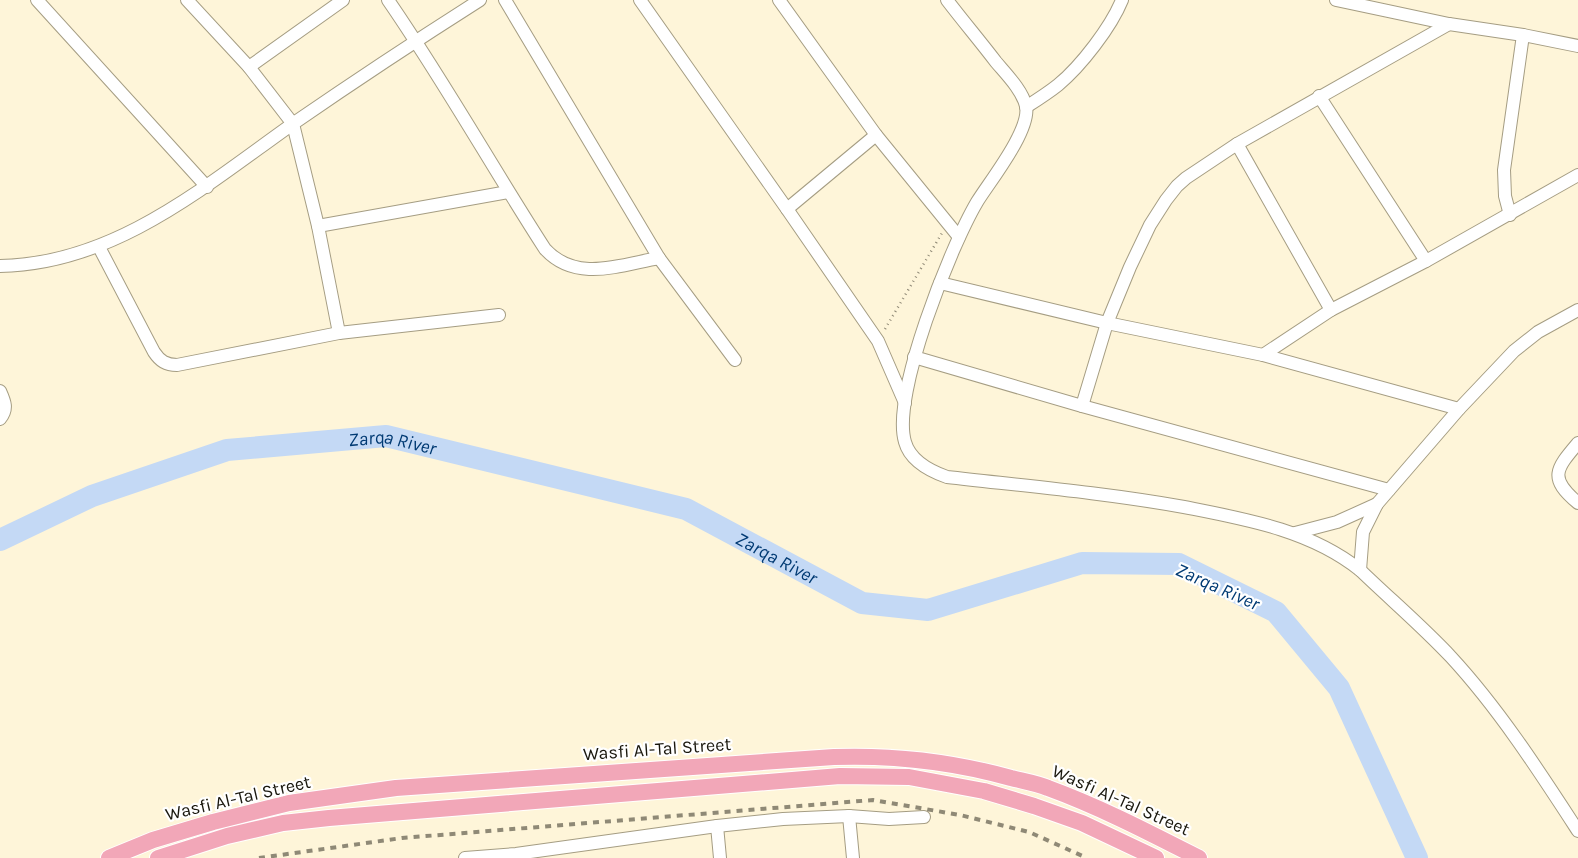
<svg xmlns="http://www.w3.org/2000/svg" width="1578" height="858" font-family="Karla,sans-serif">
<style>
.lines{fill:none;stroke-linecap:round;stroke-linejoin:round}
.river{stroke:#c4d9f5;stroke-width:22}
.minor-casing{stroke:#a59d83;stroke-width:14}
.major-casing{stroke:#fff;stroke-width:18}
.path{stroke:#8e8875;stroke-width:2.5;stroke-dasharray:1 4;stroke-linecap:butt}
.minor{stroke:#fff;stroke-width:12}
.major{stroke:#f2a7b8;stroke-width:16}
.rail{stroke:#8f8976;stroke-width:4;stroke-dasharray:6 6;stroke-linecap:butt}
.labels{text-anchor:middle;stroke-width:4.5;stroke-linejoin:round;paint-order:stroke}
.street-label{font-size:18px;fill:#1a180e;stroke:#fff}
.water-label{font-size:19px;font-style:italic;fill:#003a73;stroke:#fff}
</style>
<rect width="100%" height="100%" fill="#fef5d9"/>
<g class="lines">
<path class="river" id="s1" d="M0,540L92,496L227,450L386,436L686,509L862,603L928,610L1082,563L1179,564L1276,612L1339,688L1417,858"/>
<g class="minor-casing">
<g id="minor">
<polyline points="37,0 207,187"/>
<polyline points="187,0 249,67 293,124 318,226 339,333"/>
<path d="M388,0C444,81 492,167 545,249C576,283 620,265 659,258"/>
<polyline points="505,0 659,258 735,360"/>
<polyline points="640,0 787,209 878,341 905,403"/>
<polyline points="779,0 876,135 959,237"/>
<path d="M947,0C963,21 980,41 996,62C1007,75 1022,90 1026,106C1031,130 990,181 977,202C951,246 891,395 905,442C910,460 930,471 947,477C1026,486 1105,493 1184,507C1245,519 1310,530 1360,570C1390,599 1422,626 1451,657C1499,709 1539,771 1578,831"/>
<polyline points="1336,0 1449,24 1523,35 1578,46"/>
<polyline points="249,67 343,0"/>
<polyline points="1319,96 1426,261"/>
<path d="M1026,107C1037,100 1048,93 1058,85C1081,66 1111,27 1122,0"/>
<polyline points="1237,144 1331,310"/>
<polyline points="787,209 876,135"/>
<polyline points="1510,215 1505,196 1504,170 1523,35"/>
<polyline points="318,226 508,192"/>
<path d="M99,247L154,352C160,361 166,365 177,365L339,333L499,315"/>
<path d="M0,266C115,264 205,186 294,123C355,81 417,40 480,0"/>
<polyline points="940,283 1107,323 1263,355 1459,409"/>
<polyline points="1263,355 1331,310 1426,261 1578,175"/>
<polyline points="914,357 1082,406 1389,490"/>
<path d="M0,391C5,402 8,409 0,419"/>
<polyline points="1082,406 1107,323 1130,267 1150,225 1166,200 1177,186 1186,178 1237,144 1449,24"/>
<path d="M1578,443C1556,469 1548,478 1578,503"/>
<polyline points="1295,533 1337,522 1377,504"/>
<polyline points="1360,570 1363,532 1377,504 1459,409 1514,351 1538,332 1578,310"/>
<polyline points="849,816 853,858"/>
<polyline points="717,826 720,858"/>
<polyline points="465,858 516,854 717,826 783,819 849,816 889,819 924,817"/>
</g>
</g>
<g class="major-casing">
<g id="major">
<path d="M109,858L153,840L213,822L289,803L396,788L834,757C894,755 954,762 1011,778C1023,781 1036,783 1048,788C1100,807 1150,833 1199,858"/>
<polyline points="158,858 227,836 283,823 329,818 840,776 909,777 984,791 1034,806 1082,823 1156,858"/>
</g>
</g>
<polyline class="path" points="885,329 942,233"/>
<use href="#minor" class="minor"/>
<use href="#major" class="major"/>
<polyline class="rail" points="259,858 402,838 873,800 960,815 1029,832 1087,858"/>
</g>
<g class="labels">
<g class="street-label">
<text transform="translate(657 749) rotate(-4)" y="6">Wasfi Al-Tal Street</text>
<text transform="translate(238 798) rotate(-13)" y="6">Wasfi Al-Tal Street</text>
<text transform="translate(1121 800) rotate(24)" y="6">Wasfi Al-Tal Street</text>
</g>
<g class="water-label">
<text dy="7" stroke="none"><textPath href="#s1" startOffset="411">Zarqa River</textPath></text>
<text dy="7" stroke="none"><textPath href="#s1" startOffset="816">Zarqa River</textPath></text>
<text transform="translate(1218 586) rotate(24)" y="7">Zarqa River</text>
</g>
</g>
</svg>
